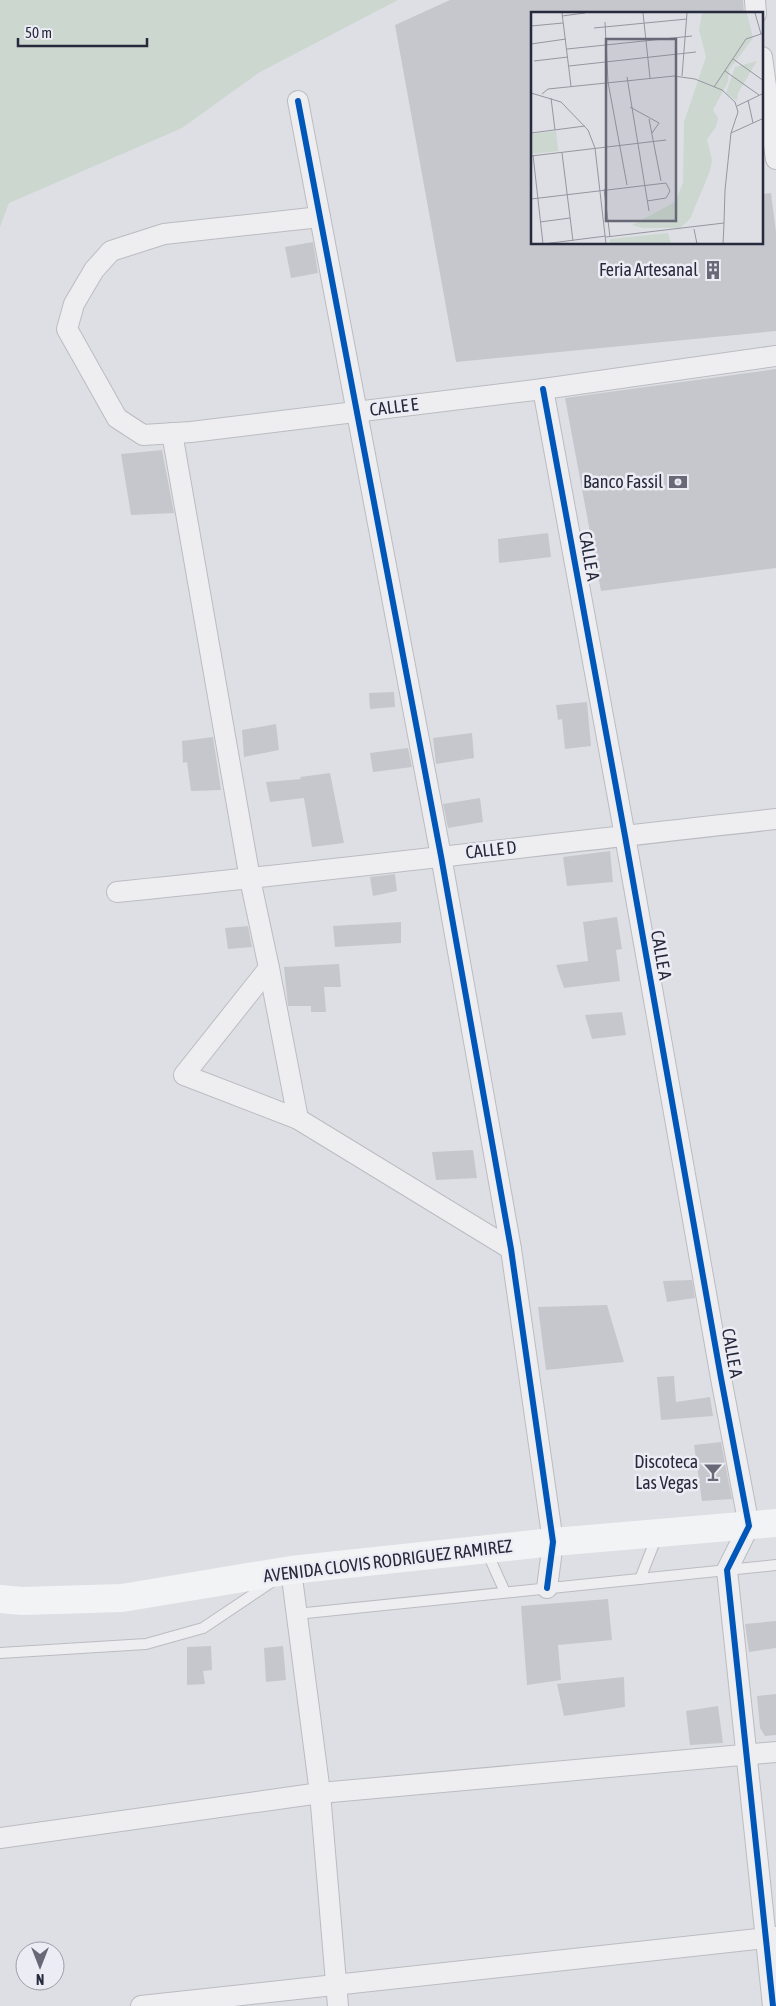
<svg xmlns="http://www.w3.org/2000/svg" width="776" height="2006" font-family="'Asap Condensed',sans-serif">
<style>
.green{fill:#ccd7cf}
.building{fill:#c6c7cc}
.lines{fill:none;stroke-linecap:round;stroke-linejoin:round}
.lane-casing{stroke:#bbbcc1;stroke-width:12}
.street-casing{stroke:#bbbcc1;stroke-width:22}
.lane{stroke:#eeeef1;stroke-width:10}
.street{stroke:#eeeef1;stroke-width:20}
.secondary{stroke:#f2f3f5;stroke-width:28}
.cycleway-casing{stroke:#ecedf4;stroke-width:9}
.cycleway{stroke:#0057b8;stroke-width:6}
.labels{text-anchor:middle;stroke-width:5;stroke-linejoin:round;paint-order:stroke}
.poi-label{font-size:18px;fill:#27293c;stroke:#ecedf4;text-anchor:end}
.street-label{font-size:18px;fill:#27293c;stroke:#ecedf4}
.inset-road{fill:none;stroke:#9596a1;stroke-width:1}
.view{fill:#676977;fill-opacity:0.15;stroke:#676977;stroke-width:2.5}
.inset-edge{fill:none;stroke:#27293c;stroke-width:2.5}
</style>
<rect width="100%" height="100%" fill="#dedfe4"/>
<polygon class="green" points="0,0 398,0 260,72 182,128 9,203 0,227"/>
<g class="building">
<polygon points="450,0 743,0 744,14 532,14 532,244 762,244 762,194 771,193 776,232 776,331 456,362 395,25"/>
<polygon points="313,242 318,273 291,278 285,247"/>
<polygon points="776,369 776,568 601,591 565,398"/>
<polygon points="162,450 174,513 131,515 121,454"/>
<polygon points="548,533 551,557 499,563 498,539"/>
<polygon points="394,692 395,707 370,709 369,693"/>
<polygon points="587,702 591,746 565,749 562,719 558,720 556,705"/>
<polygon points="276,724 279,750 244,757 242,730"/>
<polygon points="472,733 474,758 436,764 433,738"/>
<polygon points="213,737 221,790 191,791 187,762 183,763 182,741"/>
<polygon points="408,748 412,767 373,772 370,753"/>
<polygon points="330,773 344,843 312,847 304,798 270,802 266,782 301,779 300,777"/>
<polygon points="480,798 483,822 448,828 443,804"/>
<polygon points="610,851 613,882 567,886 563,857"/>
<polygon points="395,874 397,891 373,896 370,877"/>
<polygon points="617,917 622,949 616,950 620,981 564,988 556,965 588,961 583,922"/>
<polygon points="401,922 401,943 335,947 333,926"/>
<polygon points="248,926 252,947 228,949 225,928"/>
<polygon points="339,964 341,987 324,987 326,1012 311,1012 311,1006 288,1006 284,967"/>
<polygon points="622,1012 626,1035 592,1039 585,1015"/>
<polygon points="473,1150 477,1178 436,1180 432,1152"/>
<polygon points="692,1280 695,1298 667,1302 663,1281"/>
<polygon points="607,1305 624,1362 546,1370 538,1307"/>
<polygon points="674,1376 676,1402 710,1397 713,1416 661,1420 657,1377"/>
<polygon points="721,1442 732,1499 702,1501 694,1445"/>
<polygon points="608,1599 612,1640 558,1645 561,1680 527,1685 521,1606"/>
<polygon points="776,1621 776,1648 749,1652 745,1624"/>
<polygon points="211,1646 212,1670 203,1671 205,1684 187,1685 187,1647"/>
<polygon points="283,1646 286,1680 266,1682 264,1648"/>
<polygon points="624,1677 625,1707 564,1716 557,1684"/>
<polygon points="776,1694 776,1735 765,1736 760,1728 757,1696"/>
<polygon points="718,1706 723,1743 690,1745 686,1711"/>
</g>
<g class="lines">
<g class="lane-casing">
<g id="lane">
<polyline points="486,1550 505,1592"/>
<polyline points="640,1579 657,1536"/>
<polyline points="296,1614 776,1565"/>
<polyline points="0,1653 146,1644 203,1628 273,1581"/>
</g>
</g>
<g class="street-casing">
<g id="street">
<polyline points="755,0 756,14"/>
<polyline points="762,57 776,159"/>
<polyline points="298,101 441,856 511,1249 553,1542 547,1588"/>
<polyline points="320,217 164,234 111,251 94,270 74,304 67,329 117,418 143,435 191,432 543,389 776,356"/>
<polyline points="543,389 625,836 721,1378 749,1526 727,1570 773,2006"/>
<polyline points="172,433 250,879 269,968 298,1119"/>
<path d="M117,892C337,870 556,843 776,819"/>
<polyline points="269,968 184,1075 298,1119 511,1249"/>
<polyline points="291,1570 320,1793 338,2006"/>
<polyline points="0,1838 320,1793 776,1752"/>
<polyline points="141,2006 776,1937"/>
</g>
</g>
<use href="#lane" class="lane"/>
<use href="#street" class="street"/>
<polyline class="secondary" points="0,1599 22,1601 122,1598 291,1570 553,1542 776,1523"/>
<g class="cycleway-casing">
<g id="cycleway">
<polyline points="298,101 441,856 511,1249 553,1542 547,1588"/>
<polyline points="543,389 625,836 721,1378 749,1526 727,1570 773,2006"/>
</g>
</g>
<use href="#cycleway" class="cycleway"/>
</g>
<defs>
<g id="building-bare" transform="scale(1.5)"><path d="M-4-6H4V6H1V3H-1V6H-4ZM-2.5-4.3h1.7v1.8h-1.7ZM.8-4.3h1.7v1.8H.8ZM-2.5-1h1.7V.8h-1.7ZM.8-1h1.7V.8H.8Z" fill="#676977" stroke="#ecedf4" stroke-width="2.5" paint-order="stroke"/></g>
<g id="bank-bare" transform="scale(1.5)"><path d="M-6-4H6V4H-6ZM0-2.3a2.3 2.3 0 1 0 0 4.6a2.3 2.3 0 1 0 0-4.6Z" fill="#676977" stroke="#ecedf4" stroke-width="2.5" paint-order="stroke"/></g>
<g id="bar-bare" transform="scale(1.5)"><path d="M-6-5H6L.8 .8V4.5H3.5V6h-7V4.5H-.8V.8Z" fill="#676977" stroke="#ecedf4" stroke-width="2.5" paint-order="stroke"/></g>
</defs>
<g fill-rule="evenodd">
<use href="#building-bare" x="713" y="270"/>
<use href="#bank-bare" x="678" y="482"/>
<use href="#bar-bare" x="713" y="1472"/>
</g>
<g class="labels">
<g class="poi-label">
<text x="698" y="276">Feria Artesanal</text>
<text x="663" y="488">Banco Fassil</text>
<text x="698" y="1468">Discoteca<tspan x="698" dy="21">Las Vegas</tspan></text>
</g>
<g class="street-label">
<text transform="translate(394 407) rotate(-7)" y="6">CALLE E</text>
<text transform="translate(589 556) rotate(80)" y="6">CALLE A</text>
<text transform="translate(491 850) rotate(-6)" y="6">CALLE D</text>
<text transform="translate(661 955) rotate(80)" y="6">CALLE A</text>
<text transform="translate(732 1353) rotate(80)" y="6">CALLE A</text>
<text transform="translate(388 1561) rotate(-7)" y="6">AVENIDA CLOVIS RODRIGUEZ RAMIREZ</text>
</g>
</g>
<g transform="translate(531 12)">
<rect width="232" height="232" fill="#dedfe4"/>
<path d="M171,1H216L222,26L198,58L197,70L182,98L187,106L185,115L176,127L181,148L179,159L159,207L149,216H111L101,213L144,190L152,171L153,110L175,45L168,18ZM226,49L207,81L206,89L195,81L204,55ZM25,119L27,139L1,142L0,122ZM137,221L140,232H79V227Z" fill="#ccd7cf"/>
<path class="inset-road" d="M31,1L40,74M112,1L119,66M224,1L230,22M31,4L54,1M74,10L77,70L96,173M0,14L32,11M63,16L156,7M0,32L35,27M36,37L161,24M202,47L233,69M3,49L37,45M38,54L165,40M194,59L228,83M151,64L156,1M96,65L118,199M183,75L215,27L233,21M0,81L30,90L57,118L64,136L75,232M11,82L17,77L143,64L164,67L191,78L204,90L207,100L200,121L194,178M20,86L24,118M217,88L222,111M206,94L233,81M99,95L128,111L121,121M118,107L130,169M0,121L54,114M200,121L233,106M31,141L42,229M2,143L12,232M0,144L135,128M73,177L79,225M0,187L135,171L139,179L135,186L116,189M9,210L39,206M193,211L194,178M163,217L166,232M75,225L193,211L192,232M12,232L75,224"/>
<path class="view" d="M75,27H145V209H75Z"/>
<rect width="232" height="232" class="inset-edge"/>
</g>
<g transform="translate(40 1966) rotate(180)"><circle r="24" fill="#ecedf4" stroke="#9d9faa"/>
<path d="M0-4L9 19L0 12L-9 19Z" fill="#676977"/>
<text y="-8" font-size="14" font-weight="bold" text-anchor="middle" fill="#27293c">N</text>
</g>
<path d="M18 38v8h129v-8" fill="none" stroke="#27293c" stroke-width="2.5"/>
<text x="25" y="38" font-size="15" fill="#27293c" stroke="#ecedf4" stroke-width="4" paint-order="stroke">50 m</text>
</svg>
